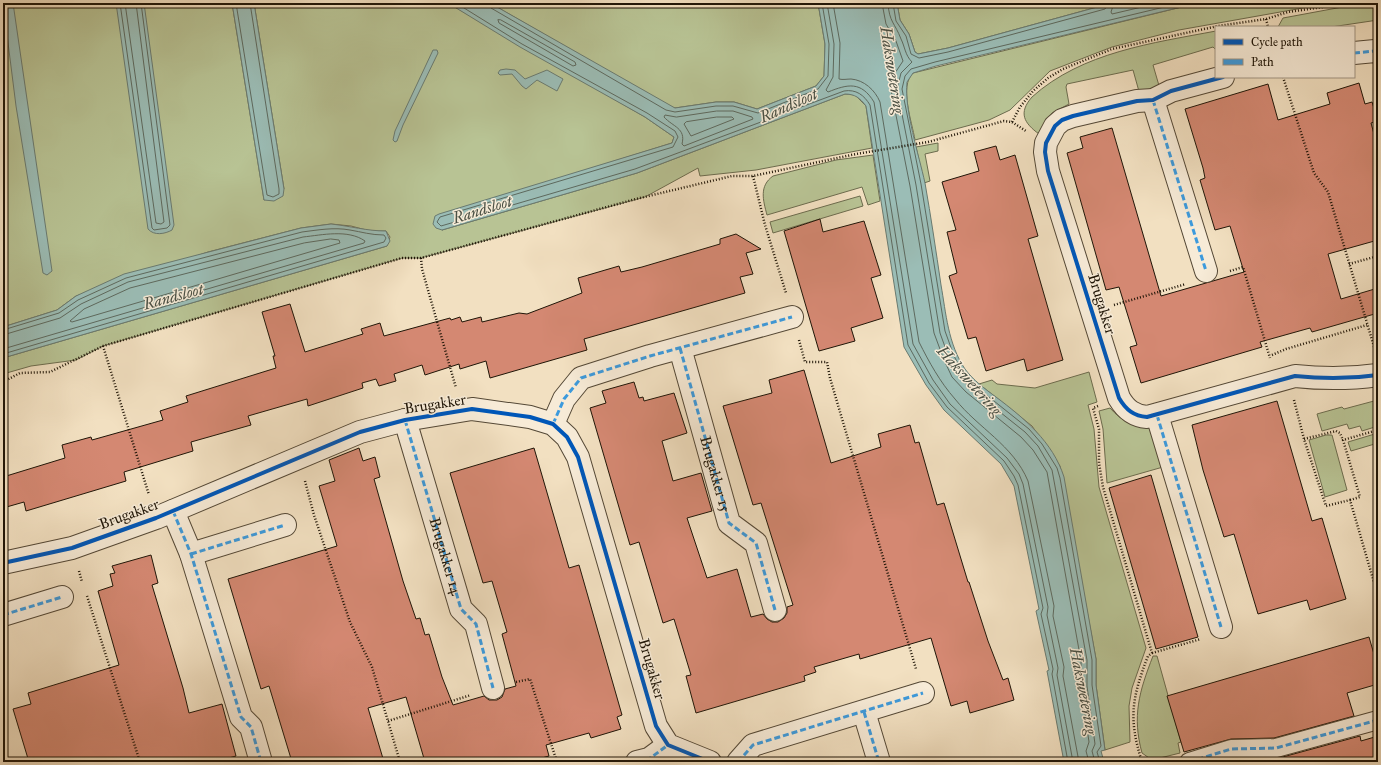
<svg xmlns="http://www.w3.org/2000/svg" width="1381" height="765" font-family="'IM FELL Great Primer',serif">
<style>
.green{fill:#b8c394;stroke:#6c6c4e}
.water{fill:#9bbdb6;stroke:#697a70}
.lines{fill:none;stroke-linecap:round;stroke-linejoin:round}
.shore{stroke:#5d695e;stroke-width:1}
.building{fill:#d48872;stroke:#1f1507}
.pedestrian-casing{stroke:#544836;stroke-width:20}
.minor-casing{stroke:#544836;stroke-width:24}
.path{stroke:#1f1507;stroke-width:2.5;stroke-dasharray:1 2;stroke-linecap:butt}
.pedestrian{stroke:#f7ebd7;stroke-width:18}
.minor{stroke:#f7ebd7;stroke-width:22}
.quiet{stroke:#3c9add;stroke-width:3;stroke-dasharray:6 3;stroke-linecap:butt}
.cycleway-casing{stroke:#f7ebd7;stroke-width:6}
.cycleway{stroke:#0057b8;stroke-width:4}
.labels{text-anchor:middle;stroke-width:3;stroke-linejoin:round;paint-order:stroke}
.street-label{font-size:15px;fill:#1f1507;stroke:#f7ebd7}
.water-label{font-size:16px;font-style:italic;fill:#4a5044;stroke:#f7ebd7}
</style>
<rect width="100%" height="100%" fill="#f2e0c1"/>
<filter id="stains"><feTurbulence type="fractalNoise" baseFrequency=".005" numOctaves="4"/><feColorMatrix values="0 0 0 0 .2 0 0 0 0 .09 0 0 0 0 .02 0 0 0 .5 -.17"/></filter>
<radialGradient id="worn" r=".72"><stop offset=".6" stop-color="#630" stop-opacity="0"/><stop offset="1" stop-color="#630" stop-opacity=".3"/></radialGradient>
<g class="green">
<polygon points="3,3 232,3 264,200 284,189 254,3 448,3 645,117 674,137 672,143 570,175 442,230 637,173 845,94 855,95 866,106 872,148 756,170 700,176 698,168 645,197 421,258 402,258 103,346 76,360 31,366 3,374 3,358 387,246 390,237 386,231 370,231 351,226 331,224 301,228 208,252 76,296 57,310 3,327"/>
<polygon points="490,3 818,3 825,44 824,76 816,86 757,109 734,102 716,102 675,108 668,106"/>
<polygon points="897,3 1112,3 948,48 918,54 915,52 909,34 900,20"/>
<path d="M1198,3H1331L1179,30L1112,47L1050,71L1010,110L989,120L915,140C912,122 899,86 913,73Z"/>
<polygon points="1364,3 1378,3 1378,20 1331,27 1278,27 1283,18"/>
<path d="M1216,31V50L1213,47L1153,65L1160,89L1140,95L1133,70L1067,84L1066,87L1069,104L1052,113L1039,134C1024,123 1018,113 1032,97C1082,52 1153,43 1216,31Z"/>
<polygon points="938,143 938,151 925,154 930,181 924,183 916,147"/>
<path d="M873,155L880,201L868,205L862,187L767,215C763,200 759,186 773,176L836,160Z"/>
<polygon points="860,196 863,206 773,233 770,222"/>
<polygon points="1089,372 1097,402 1088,405 1094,429 1099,487 1146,648 1132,688 1129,706 1130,742 1105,750 1096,685 1096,659 1060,466 1032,426 979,384 992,380 997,384 1035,388"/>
<polygon points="1374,401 1378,416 1378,426 1362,431 1360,426 1349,429 1347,424 1322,431 1317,414 1342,407 1344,409"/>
<path d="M1110,408C1122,422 1133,424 1150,428L1163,467L1107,483L1103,429L1099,411Z"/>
<polygon points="1378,433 1378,443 1351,451 1348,442"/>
<polygon points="1326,435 1332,435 1347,490 1325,497 1309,440"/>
<path d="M1153,656H1157L1181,742L1178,743L1180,753L1152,760L1142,753C1132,716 1139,692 1153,656Z"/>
</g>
<g class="water">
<polygon points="3,3 13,3 52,271 47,275 43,273 16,106"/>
<path d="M116,3H144L174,225L172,230C165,234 154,236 148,229Z"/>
<polygon points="232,3 254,3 284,189 283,196 274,201 264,200"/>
<path d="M448,3H490L675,108L716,102H734L757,109L816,86L824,76L825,44L818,3H897L900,20L909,34L915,52L918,54L948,48L1112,3H1198L936,66L913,73L907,82C904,110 919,155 925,183C931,217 936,251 941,285C946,313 948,344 965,369C973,380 985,389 996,397C1024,418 1053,442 1064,477L1096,659V685L1105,750L1101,751L1104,762H1064L1047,671L1049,670L1036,611L1039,609L1014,486L1001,464L944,410L926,385L904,347L866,106C860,98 855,94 845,94L637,173L442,230L436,228L433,224L435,216L439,214L672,143L674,137L645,117L520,47Z"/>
<polygon points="433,50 437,50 438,53 403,125 397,141 395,142 393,140 395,131"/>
<polygon points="506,69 515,70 525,79 547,70 563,79 557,91 537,80 526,89 522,86 512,74 500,75 498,73 500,70"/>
<path d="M331,224C350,226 367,231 386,231L390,241L387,246L3,358V327L57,310L76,296L124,274L301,228Z"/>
</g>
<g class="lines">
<g class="shore">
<polyline points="120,3 152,228 154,230 167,228 170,225 141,3"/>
<polyline points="125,3 156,223 161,224 164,222 136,3"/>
<polyline points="236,3 267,195 273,197 279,194 279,189 250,3"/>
<path d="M456,3L522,44L647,113L675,131L678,137L673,147L440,217L437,222L441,226L635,169L844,91C856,89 864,95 870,105L908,345L929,383L947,407L1004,461L1014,476L1018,485L1043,608L1041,614L1053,669L1052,674L1068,762"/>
<polyline points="489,3 491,8 666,110 675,112 716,106 733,106 758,113 818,89 828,76 829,44 822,3"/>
<path d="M827,3L834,44L833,77L826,90L828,92C848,84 861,81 874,102L913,344L933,380L950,404L1007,458L1019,474L1023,484L1048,607L1047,615L1058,668L1057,675L1073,762"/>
<path d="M833,3L840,43L839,79C843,80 847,79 851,79C864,80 875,90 880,102L919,342C929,362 940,382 955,399C978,428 1013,445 1028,481L1054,606L1053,616L1064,667L1063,676L1079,762"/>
<polyline points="882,3 886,24 896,41 903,61 893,76 891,90 910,186 934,333 944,360 952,377 966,392 1021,437 1033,450 1047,472 1081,661 1081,686 1089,742 1086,751 1089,762"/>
<path d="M888,3C889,22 895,23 901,39C905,47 905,55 912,62L901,73L897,89L916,185L940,333L949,358L958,375L971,389L1025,432L1038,446L1052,470L1087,660V686L1095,744L1092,751L1095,762"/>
<polyline points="893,3 896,21 906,36 911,54 919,58 948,52 1105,9 1109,3"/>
<polyline points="1114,3 1111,12 1112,14 1159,3"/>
<polygon points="501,20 575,62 576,65 573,66 499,23 498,20"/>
<path d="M717,111H733L752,117L753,119L684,146L682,144C686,128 673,127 664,117L665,115L676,117Z"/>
<polygon points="717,117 732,117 734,119 691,136 684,124 686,122"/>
<polygon points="331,239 339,240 340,243 72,322 70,321 84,309 130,288 304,243"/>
<path d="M3,330L59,313L78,300L126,278L302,232C318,230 334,227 350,230C362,232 371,235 384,235L386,238L384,242L3,354"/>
<path d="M3,335L60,318L81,304L128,282L303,237C322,235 348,229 365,241L364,243L3,349"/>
<polyline points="1100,762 1097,752 1101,746 1092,685 1092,660 1060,478 1057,468 1042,444 1029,429 974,385 962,371 954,356 945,331 921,184 902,89 905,76 911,69 935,62 1181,3"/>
</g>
</g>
<g class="building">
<polygon points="1359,83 1365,104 1372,102 1378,121 1371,123 1378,149 1378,240 1328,254 1341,299 1378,288 1378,313 1312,332 1310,328 1260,342 1262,347 1141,383 1130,347 1137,345 1119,287 1106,290 1067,153 1083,148 1080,137 1112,128 1161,296 1244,272 1230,226 1215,230 1200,180 1205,178 1203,168 1185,109 1268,84 1278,120 1330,104 1327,93"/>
<polygon points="996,146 1000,160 1015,155 1038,236 1028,239 1063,360 1027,371 1024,359 986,371 976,337 968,339 949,276 957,273 947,232 956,230 942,182 979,171 974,152"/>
<polygon points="820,219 823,232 864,221 881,275 871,278 883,318 851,328 855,341 819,351 784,231"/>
<polygon points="736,234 761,249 746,253 753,274 740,277 745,293 584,339 587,350 490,378 486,361 460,369 459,364 425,375 422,365 394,374 396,381 379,386 376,379 362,383 363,388 308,406 307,399 248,416 251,425 191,442 193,451 124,472 126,481 26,511 24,502 3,508 3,477 65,458 62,445 91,437 92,440 163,420 160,411 188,402 186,396 276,368 273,356 275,356 262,312 290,304 305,352 363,334 361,329 380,323 384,336 450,318 451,320 460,317 462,322 481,317 482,322 519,313 527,314 582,293 578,278 619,266 621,272 642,267 720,244 720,239"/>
<polygon points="804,370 831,463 881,447 878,434 910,425 915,443 919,442 937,505 944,503 968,582 969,582 988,641 1003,680 1008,678 1014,700 970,713 967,701 951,706 931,638 860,659 859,654 814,667 816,672 804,676 805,681 696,713 686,676 691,675 674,619 663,623 639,542 630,545 590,408 606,403 602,391 634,382 639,398 643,397 644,401 674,393 687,433 662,441 673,481 701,473 712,511 687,518 707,578 737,569 751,617 763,614 767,619 772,622 778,622 784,618 787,613 787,607 793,605 761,503 753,505 723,406 772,393 769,380"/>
<polygon points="1277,401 1312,521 1322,518 1346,599 1310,610 1307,600 1258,614 1234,534 1224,537 1203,470 1192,425"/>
<polygon points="359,448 363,461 375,457 380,477 374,479 403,581 416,619 420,618 425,635 429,634 442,677 453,705 484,696 489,700 497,700 502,697 505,689 516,686 502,634 507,632 492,581 483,583 450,473 534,448 569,568 579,565 622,715 617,717 621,729 591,738 589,733 546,745 549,756 527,762 425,762 406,697 368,708 384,762 292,762 269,686 261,689 228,579 337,546 319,486 335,481 329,460"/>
<polygon points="1151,475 1198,637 1156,649 1109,488"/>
<polygon points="151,555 158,583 152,585 183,688 189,713 222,704 236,756 214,762 29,762 13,709 31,704 28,693 119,665 98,591 113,586 110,574 115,573 112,566"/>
<polygon points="1369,637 1378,668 1378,684 1347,693 1354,716 1274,738 1231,739 1184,752 1167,696"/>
<polygon points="1360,736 1361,741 1378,736 1378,762 1225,762 1233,759 1279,758"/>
</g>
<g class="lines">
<g class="pedestrian-casing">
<polyline id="pedestrian" points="1189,762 1231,749 1276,748 1378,720"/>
</g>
<g class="minor-casing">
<g id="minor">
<polyline points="1354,53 1375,51 1378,52"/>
<path d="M1223,77L1171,91L1153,100L1137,101L1073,116L1062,120L1055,126L1046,143L1045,152L1048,171L1119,398C1126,410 1134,416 1147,417L1295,376C1323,379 1350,379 1378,375"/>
<polyline points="1153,100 1206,271"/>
<path id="s1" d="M680,348L729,523L756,543L775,610"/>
<polyline points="1157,415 1221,627"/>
<polyline points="405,420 461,609 476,624 493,688"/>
<polyline points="553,424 564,399 581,378 650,356 792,317"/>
<polyline points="173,511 191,554 241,717 251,727 261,762"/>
<polyline points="191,554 285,525"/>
<polyline points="3,563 72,548 156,518 360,432 405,420 472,409 530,417 553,424 567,437 578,457 656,726 668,745 710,762"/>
<polyline points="3,615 62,597"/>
<polyline points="864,712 879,762"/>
<polyline points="637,762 649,759 668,745"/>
<polyline points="738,762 753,745 923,693"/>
</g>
</g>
<g class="path">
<polyline points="1266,19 1268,27"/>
<polyline points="1283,77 1314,173 1328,192 1375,350"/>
<polyline points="1012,122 1020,107 1033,91 1048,78 1063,69 1112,49 1218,26 1266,19 1288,12 1351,3"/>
<polyline points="753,176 765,225 786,293"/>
<polyline points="421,258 422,269 456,388"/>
<polyline points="1349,264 1378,256"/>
<polyline points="1230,271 1243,267 1270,358"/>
<polyline points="1114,305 1186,284"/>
<polyline points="799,340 805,362 827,362 830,378 916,669"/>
<polyline points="103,346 149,495"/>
<polyline points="1272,355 1286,349 1367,325"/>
<polyline points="3,382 20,373 50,372 103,346 402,258 421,258 636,199 732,176 753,176 856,154 928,142 1004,121 1012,122 1026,131"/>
<polyline points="1294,400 1304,439 1326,506 1350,500 1378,596"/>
<path d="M1098,406L1093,408L1099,429V463L1103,487L1152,653L1148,656C1132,698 1128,718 1142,762"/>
<polyline points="1304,439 1336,431 1340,433 1343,440"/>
<polyline points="305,481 314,515 350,622 372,667 400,762"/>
<polyline points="1350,500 1360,497 1343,440 1378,430"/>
<polyline points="79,571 82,582"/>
<polyline points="87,596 140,762"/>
<polyline points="1152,653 1201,639"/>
<polyline points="516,682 530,679 557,762"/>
<polyline points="388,721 471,695"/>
</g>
<use href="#pedestrian" class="pedestrian"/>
<use href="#minor" class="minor"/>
<g class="quiet">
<polyline points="1354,53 1375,51 1378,52"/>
<polyline points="1153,100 1206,271"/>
<polyline points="680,348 729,523 756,543 775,610"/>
<polyline points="1157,415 1221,627"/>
<path id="s2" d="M405,420L461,609L476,624L493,688"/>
<polyline points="553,424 564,399 581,378 650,356 792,317"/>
<polyline points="173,511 191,554 241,717 251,727 261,762"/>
<polyline points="191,554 285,525"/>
<polyline points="3,615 62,597"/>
<polyline points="864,712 879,762"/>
<polyline points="637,762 649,759 668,745"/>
<polyline points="738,762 753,745 923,693"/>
<polyline points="1189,762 1231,749 1276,748 1378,720"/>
</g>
<g class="cycleway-casing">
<g id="cycleway">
<path d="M1223,77L1171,91L1153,100L1137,101L1073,116L1062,120L1055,126L1046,143L1045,152L1048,171L1119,398C1126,410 1134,416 1147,417L1295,376C1323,379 1350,379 1378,375"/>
<polyline points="3,563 72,548 156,518 360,432 405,420 472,409 530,417 553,424 567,437 578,457 656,726 668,745 710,762"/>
</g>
</g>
<use href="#cycleway" class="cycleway"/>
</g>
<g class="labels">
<g class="street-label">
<text transform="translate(1102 304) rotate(73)" y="5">Brugakker</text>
<text transform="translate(435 404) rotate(-9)" y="5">Brugakker</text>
<text dy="5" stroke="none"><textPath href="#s1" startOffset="131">Brugakker 15</textPath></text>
<text transform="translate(129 514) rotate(-20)" y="5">Brugakker</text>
<text dy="5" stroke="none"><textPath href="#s2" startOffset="142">Brugakker 14</textPath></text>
<text transform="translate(652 669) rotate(74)" y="5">Brugakker</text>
</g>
<g class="water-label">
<text transform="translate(893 70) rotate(81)" y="6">Hakswetering</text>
<text transform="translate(788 105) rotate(-24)" y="6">Randsloot</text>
<text transform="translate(482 209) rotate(-17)" y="6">Randsloot</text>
<text transform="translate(173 296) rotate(-15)" y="6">Randsloot</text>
<text transform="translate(970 380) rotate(48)" y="6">Hakswetering</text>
<text transform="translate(1084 691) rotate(79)" y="6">Hakswetering</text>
</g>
</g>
<rect width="1381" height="765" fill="none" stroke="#f2e0c1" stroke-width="16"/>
<rect x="4" y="4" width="1373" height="757" fill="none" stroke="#1f1507" stroke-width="2"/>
<rect x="8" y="8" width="1365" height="749" fill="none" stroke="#1f1507"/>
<rect x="1215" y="26" width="140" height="52" fill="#f7ebd7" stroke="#a19584"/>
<rect x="1223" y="39" width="20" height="6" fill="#0057b8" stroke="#a19584"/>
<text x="1251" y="46" font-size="12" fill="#1f1507">Cycle path</text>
<rect x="1223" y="59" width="20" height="6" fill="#3c9add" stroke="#a19584"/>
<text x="1251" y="66" font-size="12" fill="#1f1507">Path</text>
<rect width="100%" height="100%" filter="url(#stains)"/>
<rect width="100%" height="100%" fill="url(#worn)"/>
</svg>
